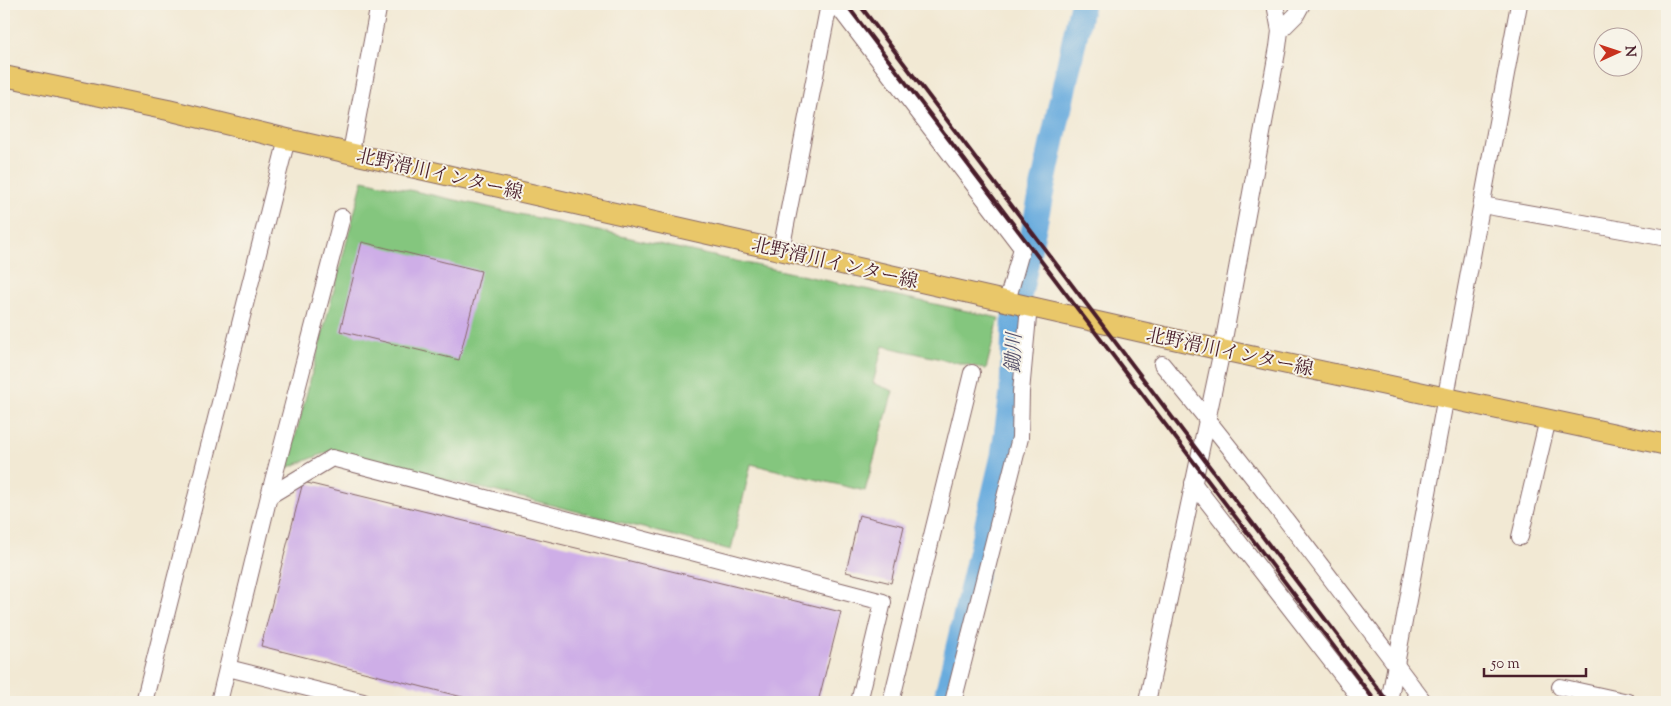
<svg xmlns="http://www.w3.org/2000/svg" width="1671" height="706" font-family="'Sorts Mill Goudy','Noto Serif JP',serif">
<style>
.green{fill:#84c67e;stroke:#677254}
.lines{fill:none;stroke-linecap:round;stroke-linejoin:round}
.river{stroke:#69acde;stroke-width:25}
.building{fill:#ceaee7}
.minor-casing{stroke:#856666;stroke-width:18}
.major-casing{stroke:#856666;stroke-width:22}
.minor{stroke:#fff;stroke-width:16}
.major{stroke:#e9c769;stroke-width:20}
.rail{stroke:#4a1f2b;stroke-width:4}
.labels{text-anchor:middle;stroke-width:4;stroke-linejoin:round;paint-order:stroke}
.street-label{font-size:19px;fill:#4a1f2b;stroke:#f7f3e8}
.water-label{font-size:20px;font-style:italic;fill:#55506a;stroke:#f7f3e8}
</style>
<rect width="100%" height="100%" fill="#f7f3e8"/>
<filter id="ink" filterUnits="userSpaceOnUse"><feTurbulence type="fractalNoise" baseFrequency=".02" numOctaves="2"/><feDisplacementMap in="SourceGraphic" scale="10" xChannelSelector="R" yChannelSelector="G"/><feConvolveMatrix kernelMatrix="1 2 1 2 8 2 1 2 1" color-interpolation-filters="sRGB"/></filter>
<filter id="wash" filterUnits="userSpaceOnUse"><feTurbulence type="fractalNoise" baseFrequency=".0096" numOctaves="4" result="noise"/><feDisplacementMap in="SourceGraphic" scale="20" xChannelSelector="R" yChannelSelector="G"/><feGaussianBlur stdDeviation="1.12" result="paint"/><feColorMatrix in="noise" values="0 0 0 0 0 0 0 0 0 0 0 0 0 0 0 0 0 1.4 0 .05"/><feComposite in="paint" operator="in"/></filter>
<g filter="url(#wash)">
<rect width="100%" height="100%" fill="#f2e9d4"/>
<polygon class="green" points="363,180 999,318 986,369 883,346 873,383 893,391 865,491 751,464 731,550 527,499 328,452 287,468"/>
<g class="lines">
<polyline class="river" points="945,702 1003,456 1012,393 1014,321 1082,4"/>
</g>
<g id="blocks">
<g class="building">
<polygon points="362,242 481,271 459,360 340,331"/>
<polygon points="303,482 841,612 818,702 482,702 261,646"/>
<polygon points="859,515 904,526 891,583 846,572"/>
</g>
</g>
</g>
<g filter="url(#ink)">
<use href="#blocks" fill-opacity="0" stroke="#856666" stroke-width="1"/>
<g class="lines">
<g class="minor-casing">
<g id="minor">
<polyline points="836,4 1022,248 1007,301"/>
<polyline points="1280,31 1296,15 1302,4"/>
<polyline points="351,152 379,4"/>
<polyline points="1482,205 1667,238"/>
<polyline points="781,250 829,4"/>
<path d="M1162,364C1253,474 1338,588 1424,702"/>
<polyline points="1193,483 1363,702"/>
<polyline points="269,496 332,458 883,602 859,702"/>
<polyline points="1520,537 1548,419"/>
<polyline points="228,668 363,702"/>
<polyline points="1560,687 1628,702"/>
<polyline points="144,702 287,139"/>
<polyline points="219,702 269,496 342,217"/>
<polyline points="891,702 972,373"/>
<polyline points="953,702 1020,438 1021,392 1029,306"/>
<polyline points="1147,702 1222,350 1278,47 1280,31 1275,4"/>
<polyline points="1389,702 1519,4"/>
</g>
</g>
<g class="major-casing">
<polyline id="major" points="4,76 168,110 287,139 1222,350 1667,445"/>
</g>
<use href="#minor" class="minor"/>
<use href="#major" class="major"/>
<g class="rail">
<polyline points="846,4 1376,702"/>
<polyline points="859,4 1388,702"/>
</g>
</g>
</g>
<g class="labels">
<g class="street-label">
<text transform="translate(440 173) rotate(13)" y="7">北野滑川インター線</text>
<text transform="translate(835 262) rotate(13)" y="7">北野滑川インター線</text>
<text transform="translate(1230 351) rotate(12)" y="7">北野滑川インター線</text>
</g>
<g class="water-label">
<text transform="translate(1013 353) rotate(-88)" y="7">鋤川</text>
</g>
</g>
<rect width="1671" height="706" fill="none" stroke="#f7f3e8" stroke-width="20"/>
<g transform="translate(1618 52) rotate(87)"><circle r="24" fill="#f7f3e8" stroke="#b29e9c"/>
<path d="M0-4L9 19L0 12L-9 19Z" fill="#c8321e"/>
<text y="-8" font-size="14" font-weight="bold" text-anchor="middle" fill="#4a1f2b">N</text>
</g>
<path d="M1484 668v8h102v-8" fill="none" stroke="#4a1f2b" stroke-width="2.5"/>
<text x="1491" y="668" font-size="15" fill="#4a1f2b" stroke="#f7f3e8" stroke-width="4" paint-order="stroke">50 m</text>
</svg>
